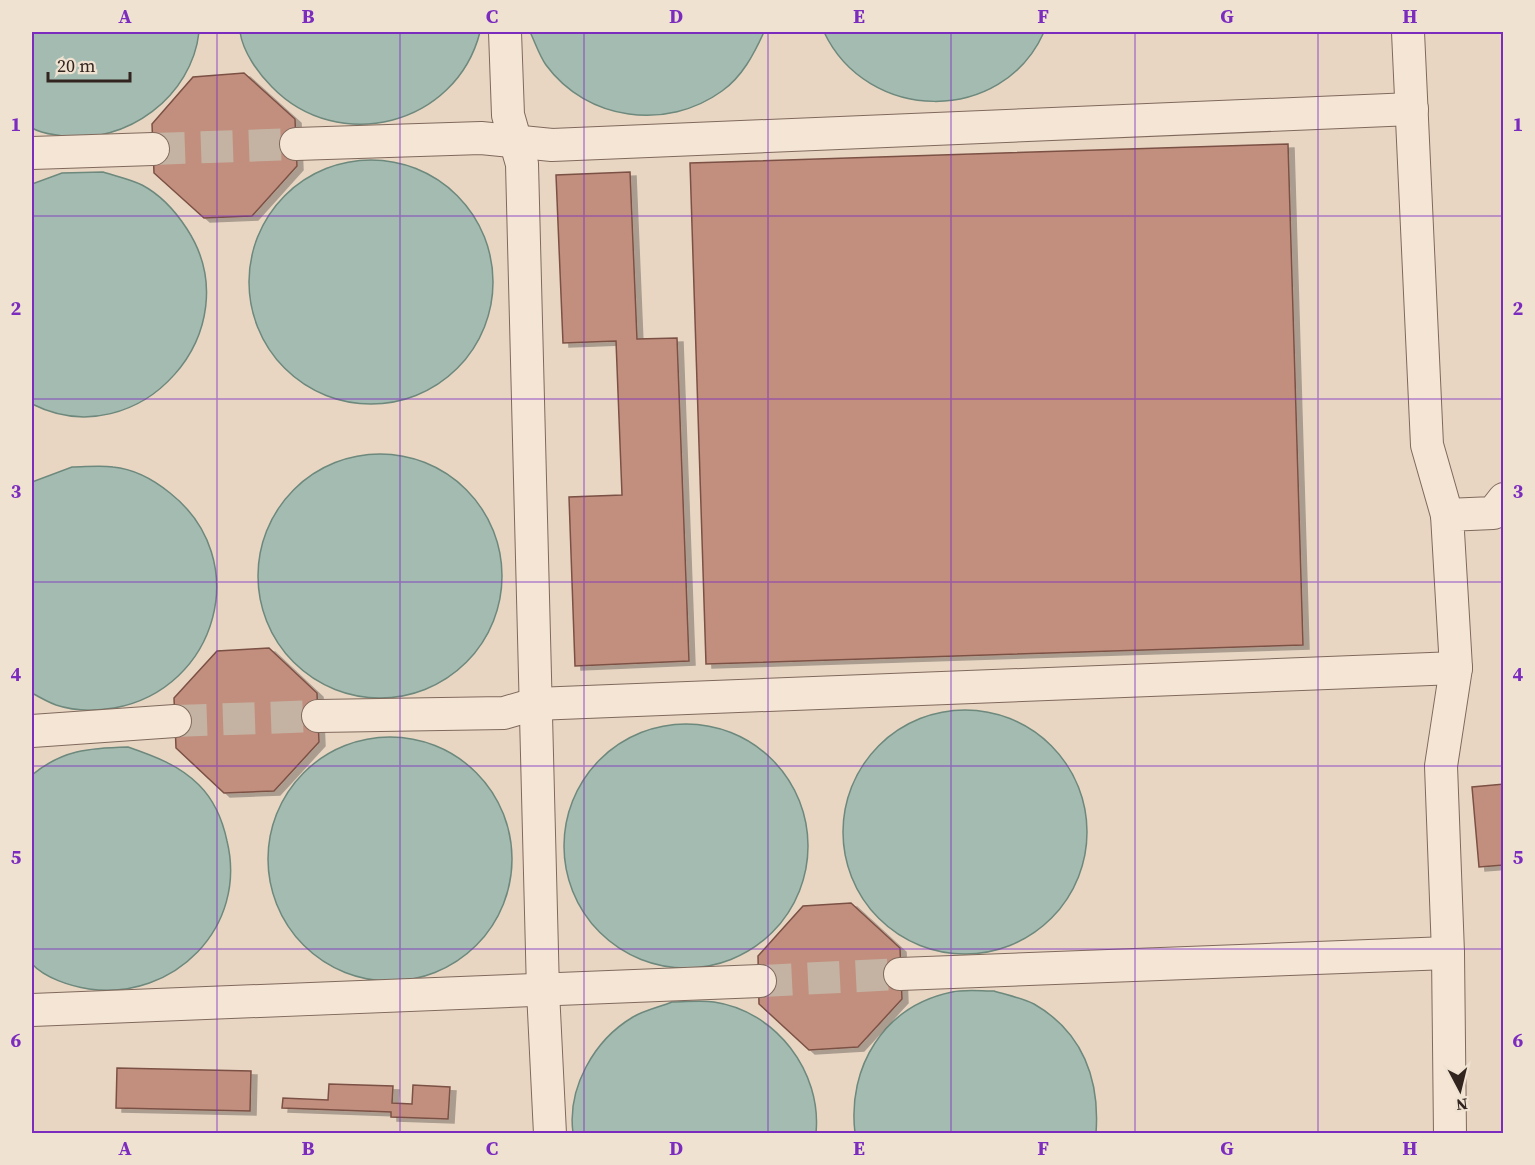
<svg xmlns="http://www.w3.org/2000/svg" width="1535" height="1165" font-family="'Source Serif 4',serif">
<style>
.water{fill:#a4bbb1;stroke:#6d887c;stroke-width:1.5}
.building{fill:#c28e7d;stroke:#7c5145;stroke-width:1.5;filter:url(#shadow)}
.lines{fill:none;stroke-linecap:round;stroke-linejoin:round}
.minor-tunnel{stroke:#c4b2a2;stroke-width:32;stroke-dasharray:32 16;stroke-linecap:butt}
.minor-casing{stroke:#80695c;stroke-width:34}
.minor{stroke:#f4e5d5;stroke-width:32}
.grid{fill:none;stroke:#7b2cbf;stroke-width:1.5;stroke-opacity:0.55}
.neatline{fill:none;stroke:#7b2cbf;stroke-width:2}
.grid-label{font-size:20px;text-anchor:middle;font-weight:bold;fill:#7b2cbf}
</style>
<defs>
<filter id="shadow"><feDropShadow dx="6" dy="4" stdDeviation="0" flood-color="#0004"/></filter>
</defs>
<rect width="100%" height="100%" fill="#e8d6c3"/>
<g class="water">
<path d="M32,32H199C192,96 127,145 63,136C52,134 42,134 32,128Z"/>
<path d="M240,32H480C456,126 338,155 272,87C258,73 243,52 240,32Z"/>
<path d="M530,32H764C754,54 742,77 722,91C667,131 587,121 546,65C539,55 535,42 530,32Z"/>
<path d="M824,32H1044C1002,126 867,123 824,32Z"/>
<circle cx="371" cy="282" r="122"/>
<path d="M103,172C115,176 130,179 142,185C161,195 176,212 187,229C253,330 139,458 32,404V184L62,173Z"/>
<circle cx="380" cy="576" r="122"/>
<path d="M72,467C85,467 100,465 113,467C134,469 154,480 170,493C254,559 218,689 114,708C96,711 74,711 56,705C48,702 39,697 32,693V482Z"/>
<circle cx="965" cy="832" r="122"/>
<circle cx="686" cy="846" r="122"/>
<circle cx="390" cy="859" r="122"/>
<path d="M128,747C154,756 179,765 199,785C214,800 223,822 227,841C248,927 174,1001 89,989C70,986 45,978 32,964V775C62,750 89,748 128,747Z"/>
<path d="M994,991C1007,995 1022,998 1034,1004C1083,1032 1100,1080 1096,1133H855C847,1067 884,1006 952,992C965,989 981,991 994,991Z"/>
<path d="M672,1002C686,1002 701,1000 714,1002C776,1011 822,1072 816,1133H573C567,1088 594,1040 633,1017C645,1010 660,1007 672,1002Z"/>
</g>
<g class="building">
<polygon points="244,73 295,119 297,166 252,216 204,218 154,173 152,124 193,77"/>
<polygon points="1288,144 1303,645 706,664 690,163"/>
<polygon points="630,172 637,339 677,338 689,661 575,666 569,497 622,495 616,341 563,343 556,175"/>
<polygon points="269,648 317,693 319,742 274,791 224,793 176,748 174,698 217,651"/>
<polygon points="1504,784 1504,865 1479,867 1472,787"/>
<polygon points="851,903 900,948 902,999 858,1047 809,1050 759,1004 758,956 803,906"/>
<polygon points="117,1068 251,1071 250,1111 116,1108"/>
<polygon points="329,1084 393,1086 392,1103 412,1104 413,1085 450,1087 448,1119 391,1117 391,1112 282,1108 283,1098 328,1100"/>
</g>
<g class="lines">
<g class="minor-tunnel">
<polyline points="153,149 296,144"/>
<polyline points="175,721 318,716"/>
<polyline points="760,981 900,974"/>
</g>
<g class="minor-casing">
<g id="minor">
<polyline points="505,32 508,115 522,164 543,991 550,1134"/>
<polyline points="1408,32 1427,445 1447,515"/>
<polyline points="296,144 481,138 552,145 1412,109"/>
<polyline points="32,153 153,149"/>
<polyline points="318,716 504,713 535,704 1456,668"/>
<polyline points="32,731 175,721"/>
<polyline points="900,974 1448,953"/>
<polyline points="32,1010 760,981"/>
<polyline points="1450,1134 1448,953 1441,766 1456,668 1447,515 1493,513 1504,499"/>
</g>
</g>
<use href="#minor" class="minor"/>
</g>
<path class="grid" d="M217,32V1134M400,32V1134M584,32V1134M768,32V1134M951,32V1134M1135,32V1134M1318,32V1134M32,216H1504M32,399H1504M32,582H1504M32,766H1504M32,949H1504"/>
<rect width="1535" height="1165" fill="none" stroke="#f0e2d1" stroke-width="66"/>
<g transform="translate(1460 1090) rotate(173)" stroke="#f0e2d1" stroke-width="4.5" paint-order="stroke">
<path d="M0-4.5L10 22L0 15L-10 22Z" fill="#32241e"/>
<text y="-9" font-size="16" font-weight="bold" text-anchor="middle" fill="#32241e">N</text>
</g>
<path d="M48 72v9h82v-9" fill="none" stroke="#32241e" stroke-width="3"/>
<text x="57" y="72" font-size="18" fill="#32241e" stroke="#f0e2d1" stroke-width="4.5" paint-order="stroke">20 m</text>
<rect x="33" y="33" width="1469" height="1099" class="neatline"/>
<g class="grid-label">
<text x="125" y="23">A</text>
<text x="308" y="23">B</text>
<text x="492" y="23">C</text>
<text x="676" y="23">D</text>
<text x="859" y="23">E</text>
<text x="1043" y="23">F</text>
<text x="1227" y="23">G</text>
<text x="1410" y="23">H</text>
<text x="16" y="131">1</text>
<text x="1518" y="131">1</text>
<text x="16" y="315">2</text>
<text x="1518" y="315">2</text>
<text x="16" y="498">3</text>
<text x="1518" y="498">3</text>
<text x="16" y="681">4</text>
<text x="1518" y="681">4</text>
<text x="16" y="864">5</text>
<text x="1518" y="864">5</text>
<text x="16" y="1047">6</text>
<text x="1518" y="1047">6</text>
<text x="125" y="1155">A</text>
<text x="308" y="1155">B</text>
<text x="492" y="1155">C</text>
<text x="676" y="1155">D</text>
<text x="859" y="1155">E</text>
<text x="1043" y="1155">F</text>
<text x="1227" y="1155">G</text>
<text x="1410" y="1155">H</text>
</g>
</svg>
